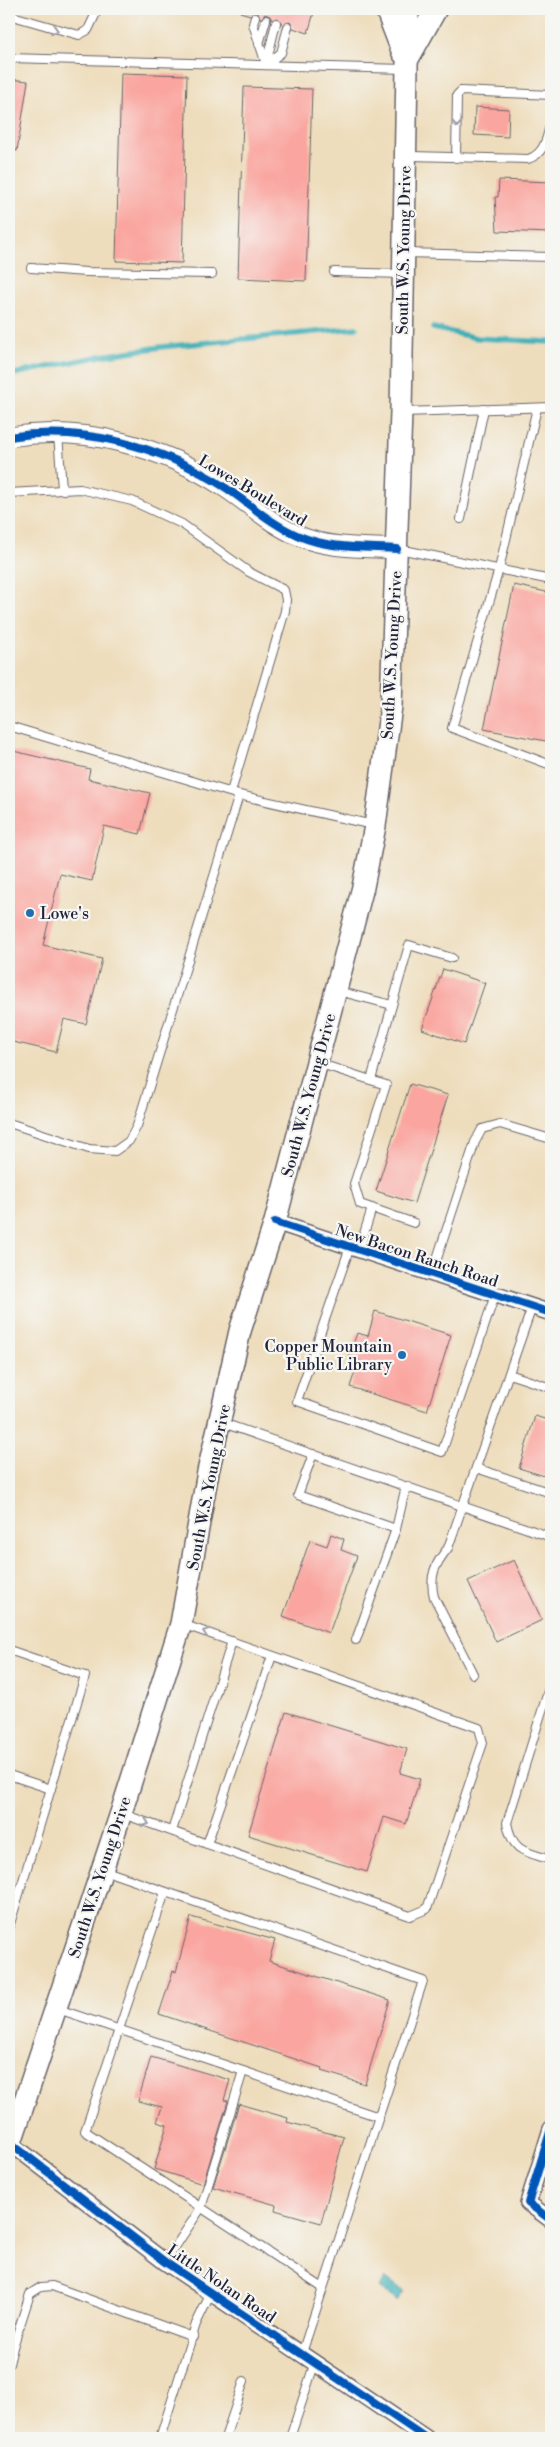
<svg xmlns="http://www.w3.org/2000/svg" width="560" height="2447" font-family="'Libre Bodoni',serif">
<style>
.water{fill:#3eafb7;stroke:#306879}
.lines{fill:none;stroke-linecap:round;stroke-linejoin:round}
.stream{stroke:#3eafb7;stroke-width:5.5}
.building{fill:#faa59f}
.service-casing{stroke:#696368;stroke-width:10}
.minor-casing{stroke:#696368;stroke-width:18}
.tertiary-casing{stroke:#696368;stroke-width:21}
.secondary-casing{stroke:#696368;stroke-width:24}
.service{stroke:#fff;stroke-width:8}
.minor{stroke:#fff;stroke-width:15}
.tertiary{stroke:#fff;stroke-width:19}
.secondary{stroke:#fff;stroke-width:21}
.cycleway-casing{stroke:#f6f6f2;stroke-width:11}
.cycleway{stroke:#0057b8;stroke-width:8}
.oneway{stroke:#9c9ca7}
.poi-dot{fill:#1f6fb2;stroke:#f6f6f2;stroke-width:2}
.labels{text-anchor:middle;stroke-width:4.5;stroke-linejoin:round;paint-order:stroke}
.street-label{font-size:16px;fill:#22223b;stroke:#f6f6f2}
.poi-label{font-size:16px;fill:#22223b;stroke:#f6f6f2;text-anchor:start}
</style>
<rect width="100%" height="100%" fill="#f6f6f2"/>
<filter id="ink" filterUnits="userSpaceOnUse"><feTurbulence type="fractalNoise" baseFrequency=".02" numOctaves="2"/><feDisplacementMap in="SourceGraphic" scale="10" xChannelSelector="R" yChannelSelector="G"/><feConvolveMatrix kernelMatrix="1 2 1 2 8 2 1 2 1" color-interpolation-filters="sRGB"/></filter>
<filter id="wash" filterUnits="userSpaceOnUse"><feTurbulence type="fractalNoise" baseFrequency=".0096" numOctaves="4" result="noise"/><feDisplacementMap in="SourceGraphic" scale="20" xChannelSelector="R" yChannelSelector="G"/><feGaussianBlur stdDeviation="1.12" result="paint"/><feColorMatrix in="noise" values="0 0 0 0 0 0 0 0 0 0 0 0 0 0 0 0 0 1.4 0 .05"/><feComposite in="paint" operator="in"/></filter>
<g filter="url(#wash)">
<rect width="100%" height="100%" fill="#eeddbc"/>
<polygon class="water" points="386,2278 404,2291 397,2301 379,2288"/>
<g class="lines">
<g class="stream">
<polyline points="433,328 477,338 551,342"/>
<polyline points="9,375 101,356 161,347 356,328"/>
</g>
</g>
<g id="blocks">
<g class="building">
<polygon points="241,9 315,9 308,33 293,28 290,22 283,25 278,18 272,20 270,16 265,14 261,19 257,12 250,15 240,12"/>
<polygon points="121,73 187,75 182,263 116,261"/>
<polygon points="9,79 28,81 17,151 9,150"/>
<polygon points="244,87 312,89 306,281 238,278"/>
<polygon points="475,107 509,109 508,137 474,135"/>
<polygon points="499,180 551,182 551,233 497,231 495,197 498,197"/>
<polygon points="514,585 551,593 551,742 484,729"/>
<polygon points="9,750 90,769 88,779 150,793 140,834 104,826 92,881 60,874 43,945 102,959 86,1024 64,1019 56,1052 9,1041"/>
<polygon points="443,969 485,983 464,1044 422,1029"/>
<polygon points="410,1084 448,1095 414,1203 376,1191"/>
<polygon points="375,1311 451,1335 427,1411 350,1387 359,1359 349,1356 357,1333 368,1336"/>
<polygon points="535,1416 551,1421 551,1478 519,1468"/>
<polygon points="331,1534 344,1539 341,1550 357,1556 329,1633 283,1616 310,1540 327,1546"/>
<polygon points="514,1560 542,1620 496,1642 468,1581"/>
<polygon points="286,1712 407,1749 400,1773 420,1779 406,1824 384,1817 367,1872 248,1835"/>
<polygon points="191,1917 275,1940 269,1961 390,2000 365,2084 321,2071 322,2068 159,2014 173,1971 176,1972"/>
<polygon points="151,2057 230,2080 224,2100 228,2101 203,2184 154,2169 167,2125 157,2122 162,2107 138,2101"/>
<polygon points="239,2104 288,2118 287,2122 344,2137 321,2223 275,2210 276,2205 213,2187"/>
</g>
</g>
</g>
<g filter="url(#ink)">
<use href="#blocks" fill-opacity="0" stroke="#696368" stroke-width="1"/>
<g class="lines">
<g class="service-casing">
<g id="service">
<polyline points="9,15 79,35 88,30 98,9"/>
<polyline points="255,17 253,24 266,64"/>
<polyline points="259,44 266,20"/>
<polyline points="9,58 405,69"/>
<polyline points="266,64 281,53 288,27"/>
<polyline points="266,64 276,23"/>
<path d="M412,156L528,159C545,154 547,137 551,122"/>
<polyline points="456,158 457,95 461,91 551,95"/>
<polyline points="406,253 551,257"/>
<polyline points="31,268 86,272 212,274"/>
<polyline points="334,272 402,274"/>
<polyline points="537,408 499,569 452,728 551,765"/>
<polyline points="403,412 551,407"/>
<polyline points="58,434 62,489"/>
<polyline points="9,493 80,489 132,501 182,524 249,572 284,590 286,600 285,611 231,792"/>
<polyline points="461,519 484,409"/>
<polyline points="399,549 551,580"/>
<polyline points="9,726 239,795 373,825"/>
<polyline points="338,991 392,1005"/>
<polyline points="318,1063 386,1085 354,1184 360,1204 414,1223"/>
<polyline points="371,1080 409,945 452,958"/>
<polyline points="9,1123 89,1149 115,1151 129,1141 137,1126 239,795"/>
<polyline points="350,1247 297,1401 442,1452 495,1295"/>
<polyline points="359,1250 372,1208"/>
<polyline points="432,1274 475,1142 482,1129 500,1124 551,1139"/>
<polyline points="509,1374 551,1388"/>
<polyline points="220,1422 551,1537"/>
<polyline points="313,1454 298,1495 396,1529"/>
<polyline points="476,1468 551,1493"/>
<polyline points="356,1640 396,1529 406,1486"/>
<polyline points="9,1650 85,1676 9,1927"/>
<path d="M473,1674L434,1597C429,1576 435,1564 448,1548L532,1307"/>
<path d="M551,1682L507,1823C513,1853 525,1851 551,1860"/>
<polyline points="9,1775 51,1789"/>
<polyline points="123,1814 410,1916 427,1909 483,1743 479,1728 182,1624"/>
<polyline points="172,1831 232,1641"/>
<polyline points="207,1844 272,1656"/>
<polyline points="103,1870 423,1981 302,2353"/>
<polyline points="165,1892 85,2131 323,2288"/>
<polyline points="58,2009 243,2071 201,2208 165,2262"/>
<polyline points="243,2071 379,2117"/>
<polyline points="13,2347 30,2294 41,2287 52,2286 193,2337"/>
<polyline points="9,2364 13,2347 11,2347"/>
<polyline points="160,2438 196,2324 211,2293"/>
<polyline points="225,2438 244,2381"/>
<polyline points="290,2438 315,2362"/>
</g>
</g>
<g class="minor-casing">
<g id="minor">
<polyline points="275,1222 551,1313"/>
<polyline points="551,2129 528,2203 551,2220"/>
<polyline points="9,2142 165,2262 426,2438"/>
</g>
</g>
<g class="tertiary-casing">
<path id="tertiary" d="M9,437C84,425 162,446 226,488C250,504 272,525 299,536C329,549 365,547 397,549"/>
</g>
<g class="secondary-casing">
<g id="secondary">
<polyline points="386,9 403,53"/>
<polyline points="409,57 436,9"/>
<polyline points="9,2148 121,1813 181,1624 208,1472 240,1331 275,1222 363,887 375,826 391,706 401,412 408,9"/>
</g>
</g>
<use href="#service" class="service"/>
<use href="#minor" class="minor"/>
<use href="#tertiary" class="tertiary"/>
<use href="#secondary" class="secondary"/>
<g class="cycleway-casing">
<g id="cycleway">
<path d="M9,437C84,425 162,446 226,488C250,504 272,525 299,536C329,549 365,547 397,549"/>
<polyline points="275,1222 551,1313"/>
<polyline points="551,2129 528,2203 551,2220"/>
<polyline points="9,2142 165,2262 426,2438"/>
</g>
</g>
<use href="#cycleway" class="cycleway"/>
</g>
<defs><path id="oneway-chevron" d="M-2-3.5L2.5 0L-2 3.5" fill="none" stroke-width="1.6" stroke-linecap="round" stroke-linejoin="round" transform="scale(1.25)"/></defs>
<g class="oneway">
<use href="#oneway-chevron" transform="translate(55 30) rotate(17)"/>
<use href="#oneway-chevron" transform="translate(457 124) rotate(91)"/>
<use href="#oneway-chevron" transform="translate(206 1632) rotate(-161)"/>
<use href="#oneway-chevron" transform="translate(146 1823) rotate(20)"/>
</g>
</g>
<g class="poi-dot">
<circle cx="30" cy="913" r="5"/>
<circle cx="402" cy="1355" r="5"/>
</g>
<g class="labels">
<g class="street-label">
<text transform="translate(403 250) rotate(-89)" y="6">South W.S. Young Drive</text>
<text transform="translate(253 490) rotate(31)" y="6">Lowes Boulevard</text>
<text transform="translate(391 655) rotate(-87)" y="6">South W.S. Young Drive</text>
<text transform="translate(308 1095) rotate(-75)" y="6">South W.S. Young Drive</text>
<text transform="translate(417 1255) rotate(18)" y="6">New Bacon Ranch Road</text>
<text transform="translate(208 1487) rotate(-79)" y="6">South W.S. Young Drive</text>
<text transform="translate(99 1877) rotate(-72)" y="6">South W.S. Young Drive</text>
<text transform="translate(222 2283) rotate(34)" y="6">Little Nolan Road</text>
</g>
<g class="poi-label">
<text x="40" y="919">Lowe's</text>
<text x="392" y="1352" text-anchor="end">Copper Mountain<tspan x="392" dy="18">Public Library</tspan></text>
</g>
</g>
<rect width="560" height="2447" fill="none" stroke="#f6f6f2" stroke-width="30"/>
</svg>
